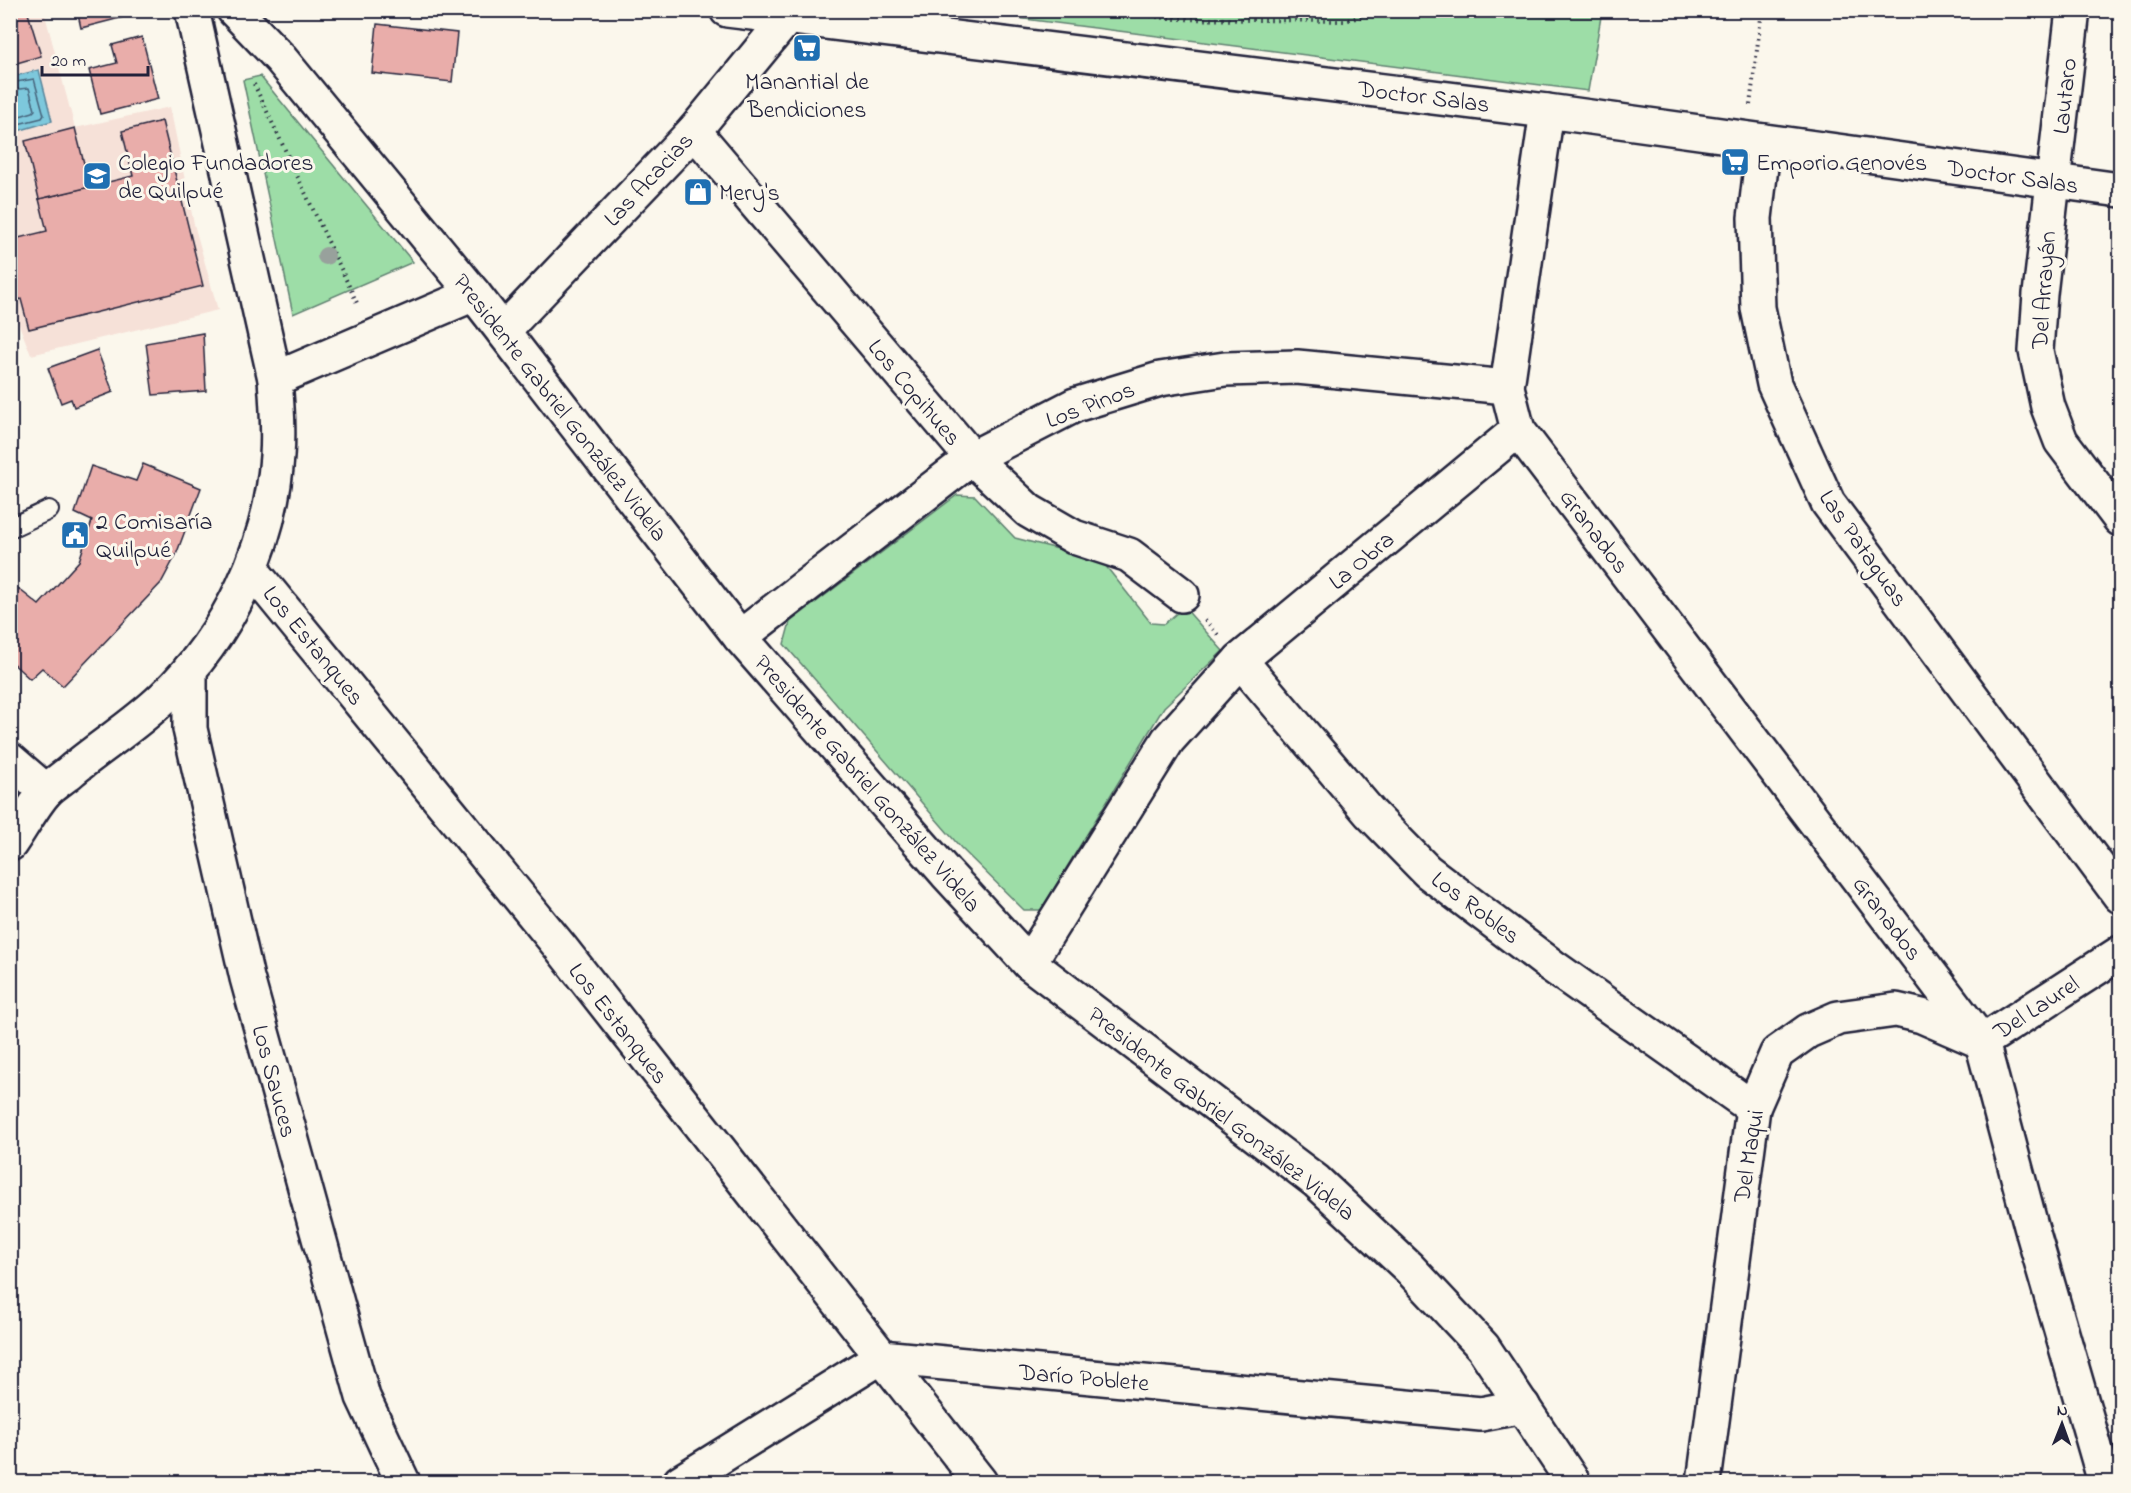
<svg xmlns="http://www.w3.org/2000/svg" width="2131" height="1493" font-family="'Indie Flower',sans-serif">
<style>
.built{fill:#f6e1d8}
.green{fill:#9ddda7;stroke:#608071;stroke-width:1.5}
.water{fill:#7dc8dc;stroke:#59869c;stroke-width:1.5}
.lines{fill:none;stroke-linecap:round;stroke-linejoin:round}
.shore{stroke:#46647b;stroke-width:1.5}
.building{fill:#e9adaa;stroke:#22223b;stroke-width:1.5}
.lane-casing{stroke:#22223b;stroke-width:22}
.street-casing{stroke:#22223b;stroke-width:38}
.secondary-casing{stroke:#22223b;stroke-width:38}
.path{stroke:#22223b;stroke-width:4;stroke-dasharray:1.5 4.5;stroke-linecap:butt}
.lane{stroke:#fbf7ec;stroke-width:18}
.street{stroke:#fbf7ec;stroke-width:33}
.secondary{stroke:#fbf7ec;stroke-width:33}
.tree{fill:#98a19c}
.labels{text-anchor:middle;stroke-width:6;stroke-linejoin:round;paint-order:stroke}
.poi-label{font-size:24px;fill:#22223b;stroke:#fbf7ec;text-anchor:start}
.street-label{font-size:24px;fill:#22223b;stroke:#fbf7ec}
</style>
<rect width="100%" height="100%" fill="#fbf7ec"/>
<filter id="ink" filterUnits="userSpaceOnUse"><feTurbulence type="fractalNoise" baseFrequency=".0167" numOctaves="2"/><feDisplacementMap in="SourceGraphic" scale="12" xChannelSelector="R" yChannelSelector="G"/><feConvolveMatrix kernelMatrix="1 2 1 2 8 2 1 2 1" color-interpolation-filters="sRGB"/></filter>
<g filter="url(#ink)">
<polygon class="built" points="10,11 44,11 75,128 170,107 194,224 218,310 31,355 18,322 11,323"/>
<g class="green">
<polygon points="962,11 1602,11 1588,91"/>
<polygon points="260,76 413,262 293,314 243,80"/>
<polygon points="957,495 975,496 1015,538 1101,560 1151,623 1164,624 1184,607 1223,651 1164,707 1041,910 1024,910 961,848 784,644 790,622"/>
</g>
<polygon class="water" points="39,70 52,121 11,133 11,77"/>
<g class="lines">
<g class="shore">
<polyline points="10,83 34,79 44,115 42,118 10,126"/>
<polyline points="10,90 29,88 35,110 33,112 10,119"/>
</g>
</g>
<g class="building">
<polygon points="10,10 27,10 41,56 10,65"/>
<polygon points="77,10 131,10 132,15 81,28"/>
<polygon points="377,24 457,33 452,82 372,73"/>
<polygon points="142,37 158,99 100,114 89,70 117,63 112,45"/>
<polygon points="162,121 203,286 29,329 21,299 10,301 10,240 47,231 39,199 133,176 122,131"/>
<polygon points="75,128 90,187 39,199 25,141"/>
<polygon points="203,333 206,391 153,395 146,343"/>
<polygon points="97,350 113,392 74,407 71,399 61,403 48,368"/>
<polygon points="143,464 201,488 176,555 161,583 63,686 42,668 30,679 10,661 10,582 39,605 79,561 92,521 75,513 91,466 136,481"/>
</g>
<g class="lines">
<g class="lane-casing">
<polyline id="lane" points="10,528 49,510"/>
</g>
<g class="street-casing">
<g id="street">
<polyline points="694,131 972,458 1029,511 1074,537 1129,555 1182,595"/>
<polyline points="1764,141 1755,218 1758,308 1774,384 1828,503 2120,896"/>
<polyline points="503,331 694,131 786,19"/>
<polyline points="275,379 474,294"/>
<polyline points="1518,430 1982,1042 2031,1226 2105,1482"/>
<polyline points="251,569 561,948 980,1482"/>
<polyline points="740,637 972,458 1075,405 1160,379 1225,369 1297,367 1507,387"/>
<polyline points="1240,660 1370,813 1427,871 1552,966 1753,1108"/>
<polyline points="190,669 190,729 247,978 363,1397 403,1482"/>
<polyline points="10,760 46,791"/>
<polyline points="1029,963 1168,740 1240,660 1518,430 1507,387 1547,111"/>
<polyline points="680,1482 881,1357 1481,1414 1523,1406"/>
<polyline points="1704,1482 1753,1108 1777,1053 1808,1031 1838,1018 1896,1010 1922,1016 1982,1042 2120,953"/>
</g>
</g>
<g class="secondary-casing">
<g id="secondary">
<polyline points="234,10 280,58 474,294 740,637 946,873 1029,963 1316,1181 1409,1268 1483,1347 1573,1482"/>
<polyline points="727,10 1547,111 2120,190"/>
<polyline points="2073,10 2040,294 2036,351 2048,407 2061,441 2120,519"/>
<path d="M10,844C22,827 32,807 46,791C53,784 63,778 71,771C101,746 135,725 163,698C229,635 271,546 277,456C279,430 277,405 275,379L192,10"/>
</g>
</g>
<g class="path">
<polyline points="1115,10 1171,19 1344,21 1387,10"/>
<polyline points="254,84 358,305"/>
<polyline points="1750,105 1762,10"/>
<polyline points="1205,620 1218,635"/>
</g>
<use href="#lane" class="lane"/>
<use href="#street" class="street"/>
<use href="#secondary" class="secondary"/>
</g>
<circle class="tree" cx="326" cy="256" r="9"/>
</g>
<defs>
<g id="supermarket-square" transform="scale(1.5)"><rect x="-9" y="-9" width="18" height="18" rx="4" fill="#1f6fb2" stroke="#fbf7ec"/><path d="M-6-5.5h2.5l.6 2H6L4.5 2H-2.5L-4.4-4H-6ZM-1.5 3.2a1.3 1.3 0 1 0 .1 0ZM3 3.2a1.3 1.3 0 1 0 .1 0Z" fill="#fff"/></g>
<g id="school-square" transform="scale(1.5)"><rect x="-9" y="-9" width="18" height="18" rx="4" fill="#1f6fb2" stroke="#fbf7ec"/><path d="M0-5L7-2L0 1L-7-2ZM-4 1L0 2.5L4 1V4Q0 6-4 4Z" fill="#fff"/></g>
<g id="shop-square" transform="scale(1.5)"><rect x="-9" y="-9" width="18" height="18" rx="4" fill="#1f6fb2" stroke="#fbf7ec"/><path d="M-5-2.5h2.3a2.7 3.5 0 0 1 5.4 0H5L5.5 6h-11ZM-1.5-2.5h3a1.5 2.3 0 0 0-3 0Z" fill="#fff"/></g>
<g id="civic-square" transform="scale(1.5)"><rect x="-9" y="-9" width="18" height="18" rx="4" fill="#1f6fb2" stroke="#fbf7ec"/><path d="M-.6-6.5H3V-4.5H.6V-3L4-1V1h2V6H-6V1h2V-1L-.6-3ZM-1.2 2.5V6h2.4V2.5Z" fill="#fff"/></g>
</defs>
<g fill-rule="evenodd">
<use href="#supermarket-square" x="807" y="48"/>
<use href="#supermarket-square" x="1735" y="162"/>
<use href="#school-square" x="97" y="176"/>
<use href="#shop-square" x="698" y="192"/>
<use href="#civic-square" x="75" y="535"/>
</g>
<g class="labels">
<g class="poi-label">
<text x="807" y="89" text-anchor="middle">Manantial de<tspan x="807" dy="28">Bendiciones</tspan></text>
<text x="118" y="170">Colegio Fundadores<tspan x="118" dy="28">de Quilpué</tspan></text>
<text x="1756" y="170">Emporio Genovés</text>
<text x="719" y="200">Mery's</text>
<text x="96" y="529">2 Comisaría<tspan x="96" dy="28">Quilpué</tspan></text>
</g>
<g class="street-label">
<text transform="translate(1424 96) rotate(7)" y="8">Doctor Salas</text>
<text transform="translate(2064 96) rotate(-84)" y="8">Lautaro</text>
<text transform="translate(2013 176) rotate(8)" y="8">Doctor Salas</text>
<text transform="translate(648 179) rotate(-47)" y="8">Las Acacias</text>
<text transform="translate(2043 290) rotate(-86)" y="8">Del Arrayán</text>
<text transform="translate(915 392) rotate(50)" y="8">Los Copihues</text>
<text transform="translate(1090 404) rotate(-21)" y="8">Los Pinos</text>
<text transform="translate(561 407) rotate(52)" y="8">Presidente Gabriel González Videla</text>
<text transform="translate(1595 531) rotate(53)" y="8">Granados</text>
<text transform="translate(1864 548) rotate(55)" y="8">Las Pataguas</text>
<text transform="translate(1361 560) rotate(-40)" y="8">La Obra</text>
<text transform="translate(314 645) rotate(51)" y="8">Los Estanques</text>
<text transform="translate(868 783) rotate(49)" y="8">Presidente Gabriel González Videla</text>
<text transform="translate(1476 907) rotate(37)" y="8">Los Robles</text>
<text transform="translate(1888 918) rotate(53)" y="8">Granados</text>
<text transform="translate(2036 1007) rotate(-33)" y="8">Del Laurel</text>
<text transform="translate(619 1023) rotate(52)" y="8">Los Estanques</text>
<text transform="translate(275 1081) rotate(75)" y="8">Los Sauces</text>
<text transform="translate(1222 1113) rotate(38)" y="8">Presidente Gabriel González Videla</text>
<text transform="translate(1748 1156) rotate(-81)" y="8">Del Maqui</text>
<text transform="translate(1084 1377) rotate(5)" y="8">Darío Poblete</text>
</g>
</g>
<rect width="2131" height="1493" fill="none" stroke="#fbf7ec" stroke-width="36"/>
<rect x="18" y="18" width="2095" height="1457" fill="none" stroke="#22223b" stroke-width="2" filter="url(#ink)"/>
<g transform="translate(2062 1424) rotate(1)" stroke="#fbf7ec" stroke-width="4.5" paint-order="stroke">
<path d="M0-4.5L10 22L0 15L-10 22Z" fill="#22223b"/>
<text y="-9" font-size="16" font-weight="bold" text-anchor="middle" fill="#22223b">N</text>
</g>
<path d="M42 66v9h106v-9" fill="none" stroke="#22223b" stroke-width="3"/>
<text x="51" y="66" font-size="18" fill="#22223b" stroke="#fbf7ec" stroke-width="4.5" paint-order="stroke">20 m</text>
</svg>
